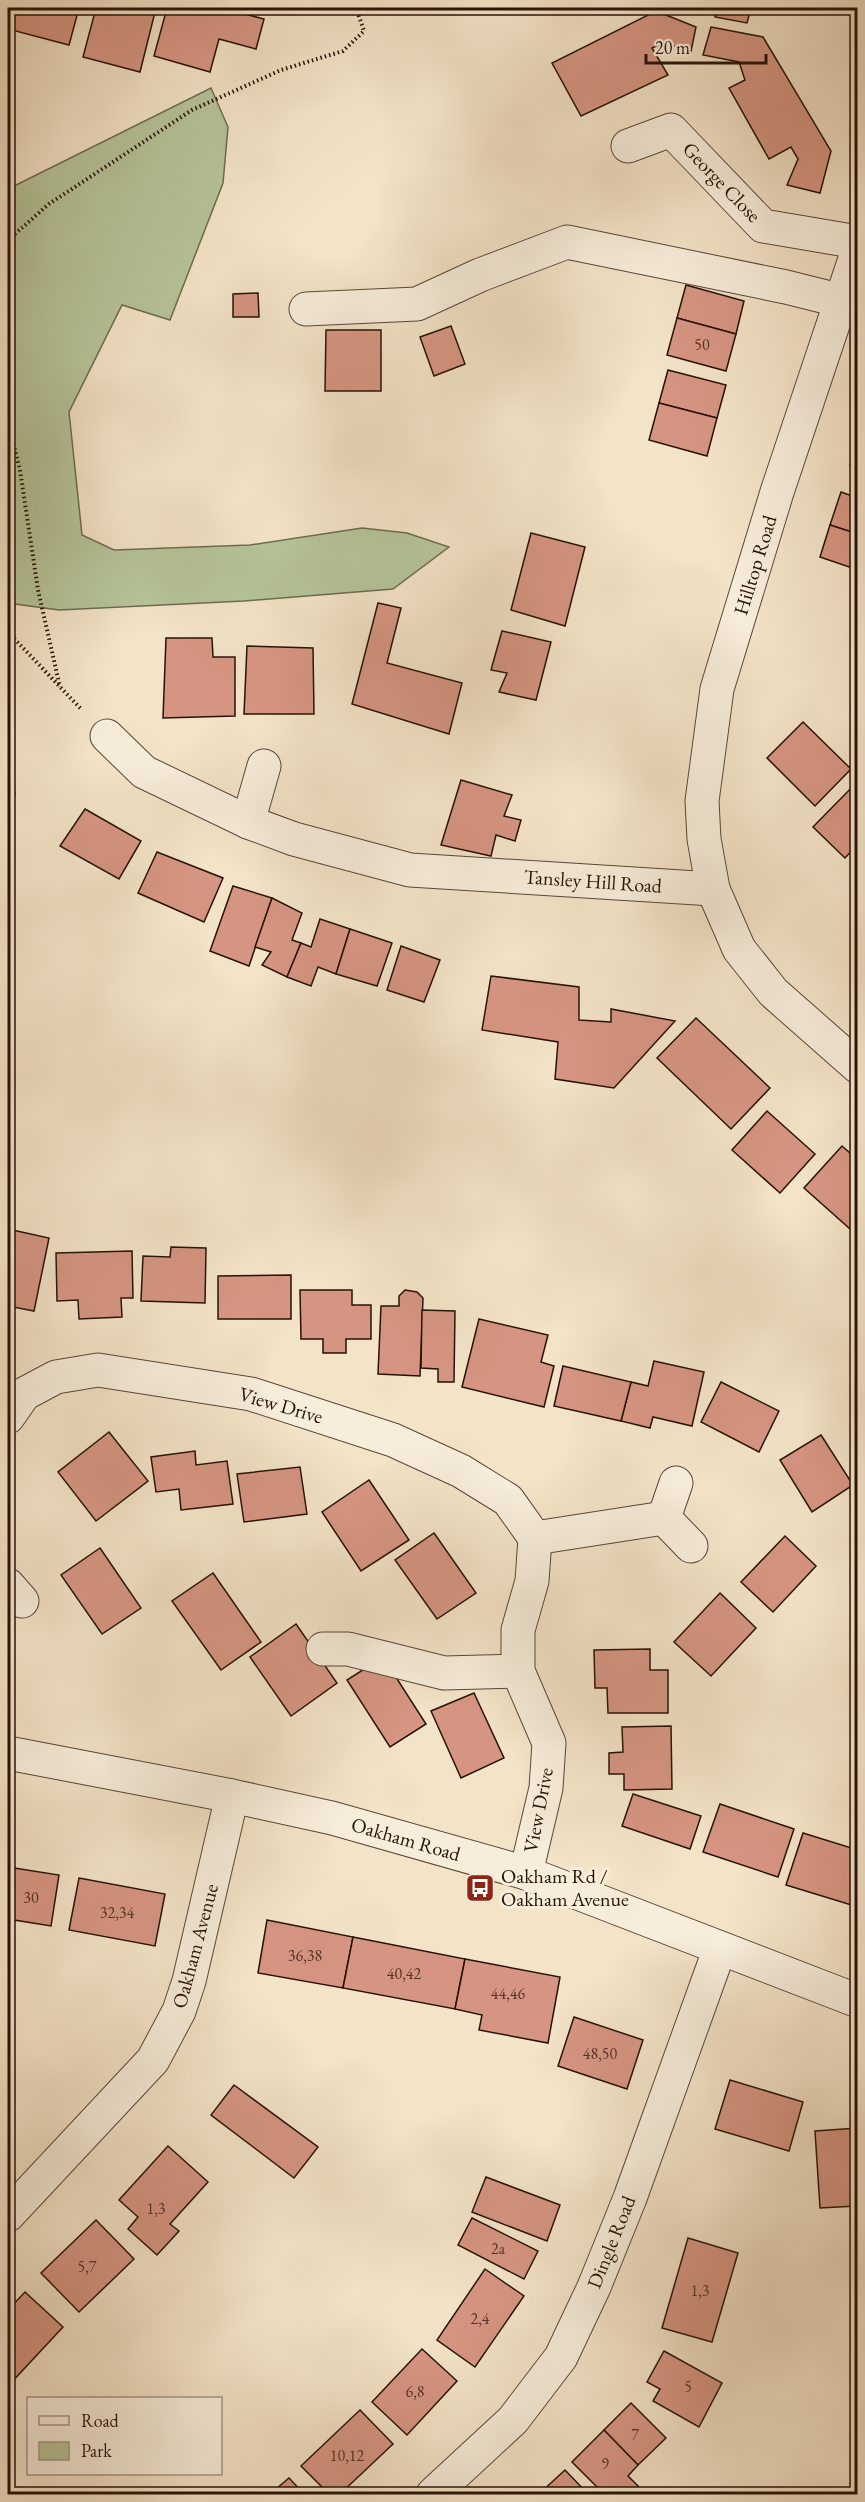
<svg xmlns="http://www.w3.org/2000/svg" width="865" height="2502" font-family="'EB Garamond',serif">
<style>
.green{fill:#b6c499;stroke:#6e6b50;stroke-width:1.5}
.building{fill:#d69582;stroke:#271207;stroke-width:1.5}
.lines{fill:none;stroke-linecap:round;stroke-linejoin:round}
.minor-casing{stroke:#5a4637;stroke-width:35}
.path{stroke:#271207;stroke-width:4;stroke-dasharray:1.5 3;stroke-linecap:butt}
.minor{stroke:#f7eddb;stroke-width:33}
.labels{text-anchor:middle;stroke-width:6;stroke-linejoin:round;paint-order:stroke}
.number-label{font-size:16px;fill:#533326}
.street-label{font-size:20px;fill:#271207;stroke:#f7eddb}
.poi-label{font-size:20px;fill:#271207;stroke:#f7eddb;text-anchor:start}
</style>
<rect width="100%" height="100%" fill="#f3e3c7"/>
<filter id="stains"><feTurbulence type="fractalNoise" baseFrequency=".00333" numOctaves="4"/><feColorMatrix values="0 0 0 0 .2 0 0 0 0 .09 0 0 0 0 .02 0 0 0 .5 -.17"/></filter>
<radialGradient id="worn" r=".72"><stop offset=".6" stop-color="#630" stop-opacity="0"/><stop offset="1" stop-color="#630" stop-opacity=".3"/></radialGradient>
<polygon class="green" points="211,88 228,127 223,183 170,320 122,305 69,412 82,535 114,550 250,545 362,528 407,533 449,547 393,589 244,601 59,610 8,603 8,189"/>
<g class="building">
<polygon points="8,8 79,8 69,45 8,29"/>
<polygon points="96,8 156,8 140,72 83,57"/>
<polygon points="167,8 222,8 264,19 256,49 219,39 210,72 154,56"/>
<polygon points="717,8 751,8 747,23 715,17"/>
<polygon points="656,11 696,27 691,51 663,43 652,48 668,75 581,116 552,63"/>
<polygon points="711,27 763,37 831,151 820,193 787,185 798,159 791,147 769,159 729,88 745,80 739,62 703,55"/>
<polygon points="686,285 744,301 736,334 677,318"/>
<polygon points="258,293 259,317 233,317 233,294"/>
<polygon points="677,318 736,334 726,371 667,355"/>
<polygon points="451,326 465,364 434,376 420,337"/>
<polygon points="326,330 381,330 381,391 325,391"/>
<polygon points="668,370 726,385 717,418 659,403"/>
<polygon points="659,403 717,418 707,456 649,440"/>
<polygon points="858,441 858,467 850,465"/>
<polygon points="841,492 858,498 858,534 830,525"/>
<polygon points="830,525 858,534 858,570 820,557"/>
<polygon points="531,533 585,547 565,626 511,610"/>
<polygon points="378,603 401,608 387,663 462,683 449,734 352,704"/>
<polygon points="502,631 551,642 536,700 499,692 507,673 491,670"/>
<polygon points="166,638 212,638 213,657 235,657 235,716 163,718"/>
<polygon points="247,646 313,648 314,714 244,714"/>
<polygon points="803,722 851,769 815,806 767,758"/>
<polygon points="8,749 15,794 8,795"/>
<polygon points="461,780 512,795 504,816 521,820 515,841 496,835 491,856 441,845"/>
<polygon points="858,781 858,844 845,858 813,827"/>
<polygon points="85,809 141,841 119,879 60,846"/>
<polygon points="157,852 223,878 204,922 138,893"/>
<polygon points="233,886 272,898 249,966 210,951"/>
<polygon points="272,898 302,913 292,940 301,943 287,977 262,965 271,952 255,947"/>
<polygon points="320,919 350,929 336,974 318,967 311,986 287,977 301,943 311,947"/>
<polygon points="350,929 392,943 377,986 336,974"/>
<polygon points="401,946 440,960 424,1002 387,990"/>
<polygon points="491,976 579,987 579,1020 611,1022 611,1009 675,1021 614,1088 555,1079 558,1042 482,1030"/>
<polygon points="696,1018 770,1088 731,1129 657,1058"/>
<polygon points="767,1111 815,1154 780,1193 732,1150"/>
<polygon points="842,1146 858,1160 858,1236 804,1188"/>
<polygon points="8,1229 49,1238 34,1311 8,1306"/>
<polygon points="171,1247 206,1248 205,1303 141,1301 143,1256 170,1257"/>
<polygon points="132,1251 133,1298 121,1298 122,1317 79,1319 78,1300 57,1301 56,1253"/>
<polygon points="291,1275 291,1319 218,1319 218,1276"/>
<polygon points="300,1290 352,1290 352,1305 371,1305 371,1339 346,1339 346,1353 323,1353 323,1339 301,1339"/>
<polygon points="405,1290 417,1292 423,1298 420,1376 378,1374 381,1306 399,1306 399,1296"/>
<polygon points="422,1310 455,1311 454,1382 438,1382 438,1369 421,1368"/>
<polygon points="479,1319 548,1335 541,1362 554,1366 544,1407 462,1387"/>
<polygon points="654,1361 704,1372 692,1426 653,1417 650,1428 621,1421 631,1382 648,1386"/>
<polygon points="563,1366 631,1382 621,1421 554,1406"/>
<polygon points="721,1382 779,1411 759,1452 701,1422"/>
<polygon points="109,1432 148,1481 96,1521 58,1472"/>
<polygon points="821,1435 853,1485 812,1512 780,1460"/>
<polygon points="195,1451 196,1465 227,1461 233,1504 181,1510 179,1489 156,1492 151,1457"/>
<polygon points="300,1467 307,1514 244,1522 237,1474"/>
<polygon points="369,1480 409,1540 361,1571 322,1512"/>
<polygon points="434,1533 476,1593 437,1619 395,1560"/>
<polygon points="785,1536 816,1566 773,1612 741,1582"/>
<polygon points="100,1548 141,1608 102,1634 61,1575"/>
<polygon points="213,1573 261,1642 221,1670 172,1601"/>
<polygon points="720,1593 756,1628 711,1676 674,1642"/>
<polygon points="296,1624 337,1683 291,1716 250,1657"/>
<polygon points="650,1649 650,1670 668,1670 668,1713 608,1713 607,1688 595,1688 594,1650"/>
<polygon points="383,1657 426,1724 390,1747 347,1680"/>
<polygon points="474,1693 504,1758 461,1778 431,1711"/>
<polygon points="671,1726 672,1789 624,1790 624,1774 609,1774 609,1753 623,1752 622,1727"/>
<polygon points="633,1794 701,1816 690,1849 622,1826"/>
<polygon points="720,1804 794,1829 778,1877 703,1852"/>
<polygon points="803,1833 858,1850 858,1907 786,1885"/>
<polygon points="8,1867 59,1875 51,1926 8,1919"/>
<polygon points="79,1878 165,1894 155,1946 69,1930"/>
<polygon points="267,1920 353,1937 343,1988 258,1973"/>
<polygon points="353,1937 465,1959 455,2009 343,1988"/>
<polygon points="465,1959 560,1977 548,2043 479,2030 482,2015 455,2009"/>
<polygon points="574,2017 643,2040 627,2089 558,2066"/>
<polygon points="730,2080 803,2102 789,2151 715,2129"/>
<polygon points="234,2085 318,2147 294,2178 211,2115"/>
<polygon points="858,2128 857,2206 820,2208 815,2131"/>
<polygon points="168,2146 208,2182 170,2224 179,2231 157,2255 128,2229 138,2217 119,2200"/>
<polygon points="486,2177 560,2205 547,2241 472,2212"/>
<polygon points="472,2218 538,2251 524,2279 458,2245"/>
<polygon points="96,2220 134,2259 79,2312 41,2273"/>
<polygon points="688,2238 738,2253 712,2342 662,2328"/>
<polygon points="485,2269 524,2296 475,2367 437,2340"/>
<polygon points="25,2292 63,2327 8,2386 8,2310"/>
<polygon points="422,2349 457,2381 407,2435 372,2402"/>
<polygon points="664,2351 722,2383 699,2427 653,2401 660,2389 647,2382"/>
<polygon points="631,2403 666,2438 638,2465 604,2430"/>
<polygon points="360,2410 393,2444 340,2494 329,2494 301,2466"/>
<polygon points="604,2430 638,2465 628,2476 639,2487 632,2494 604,2494 572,2462"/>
<polygon points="565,2470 588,2494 539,2494"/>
<polygon points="289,2478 304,2494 270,2494"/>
</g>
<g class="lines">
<g class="minor-casing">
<g id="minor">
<polyline points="628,146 671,130 763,226 858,242"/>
<polyline points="858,250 777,492 717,689 702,801 704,839 713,889 739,949 773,992 858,1067"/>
<polyline points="306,309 417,304 480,275 567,242 786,287 842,301"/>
<polyline points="107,736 144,772 248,822 294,839 410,870 713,889"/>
<polyline points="248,822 264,766"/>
<polyline points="8,1417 24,1394 56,1377 98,1370 251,1394 393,1440 461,1471 508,1500 535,1538 532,1581 518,1630 518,1671 549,1743 546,1788 526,1873"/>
<polyline points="676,1483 664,1518 691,1546"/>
<polyline points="535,1538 664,1518"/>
<polyline points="8,1585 22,1601"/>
<polyline points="323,1649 348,1649 444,1673 518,1671"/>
<polyline points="8,1753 232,1796 332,1818 526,1873 858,2001"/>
<polyline points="8,2215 153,2060 179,2011 189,1981 232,1796"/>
<polyline points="433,2494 513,2420 561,2357 594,2287 630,2198 720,1948"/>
</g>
</g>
<g class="path">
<polyline points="8,240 49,204 192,110 281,70 343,51 364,31 356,8"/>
<polyline points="8,422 20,470 38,590 60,687"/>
<polyline points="8,632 81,709"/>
</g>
<use href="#minor" class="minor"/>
</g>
<defs>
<g id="bus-square" transform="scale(1.5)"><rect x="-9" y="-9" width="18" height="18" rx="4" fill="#8f2418" stroke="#f7eddb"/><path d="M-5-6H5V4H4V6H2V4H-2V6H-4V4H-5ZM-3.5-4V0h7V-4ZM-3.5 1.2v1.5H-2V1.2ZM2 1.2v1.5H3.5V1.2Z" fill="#fff"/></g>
</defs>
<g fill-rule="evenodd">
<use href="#bus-square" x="480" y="1888"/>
</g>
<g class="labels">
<g class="number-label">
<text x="702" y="350">50</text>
<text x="31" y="1903">30</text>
<text x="117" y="1918">32,34</text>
<text x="305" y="1961">36,38</text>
<text x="404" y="1979">40,42</text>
<text x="508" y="1999">44,46</text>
<text x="600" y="2059">48,50</text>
<text x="156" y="2214">1,3</text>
<text x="498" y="2254">2a</text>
<text x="87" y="2272">5,7</text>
<text x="700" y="2296">1,3</text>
<text x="480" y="2324">2,4</text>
<text x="688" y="2392">5</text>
<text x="415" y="2397">6,8</text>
<text x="635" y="2440">7</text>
<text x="347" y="2461">10,12</text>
<text x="605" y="2469">9</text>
</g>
<g class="street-label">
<text transform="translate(722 182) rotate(46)" y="7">George Close</text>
<text transform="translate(755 565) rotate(-73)" y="7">Hilltop Road</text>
<text transform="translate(593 881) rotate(4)" y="7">Tansley Hill Road</text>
<text transform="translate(281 1405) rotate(16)" y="7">View Drive</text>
<text transform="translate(538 1810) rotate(-79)" y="7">View Drive</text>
<text transform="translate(406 1839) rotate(16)" y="7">Oakham Road</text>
<text transform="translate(195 1946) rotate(-75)" y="7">Oakham Avenue</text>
<text transform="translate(611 2242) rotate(-68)" y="7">Dingle Road</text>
</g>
<g class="poi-label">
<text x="501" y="1883">Oakham Rd /<tspan x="501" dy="23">Oakham Avenue</tspan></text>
</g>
</g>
<rect width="865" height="2502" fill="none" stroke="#f3e3c7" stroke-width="30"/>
<rect x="9" y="9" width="847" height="2484" fill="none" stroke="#271207" stroke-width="3"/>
<rect x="15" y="15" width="835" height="2472" fill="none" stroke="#271207" stroke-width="1.5"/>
<rect x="27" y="2397" width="195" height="78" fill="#f7eddb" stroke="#a49586" stroke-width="1.5"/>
<rect x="39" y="2416" width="30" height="9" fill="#f7eddb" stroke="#a49586" stroke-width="1.5"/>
<text x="81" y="2427" font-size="18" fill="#271207">Road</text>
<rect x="39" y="2442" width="30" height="18" fill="#b6c499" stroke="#a49586" stroke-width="1.5"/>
<text x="81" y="2457" font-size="18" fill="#271207">Park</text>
<path d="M646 54v9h120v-9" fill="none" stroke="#271207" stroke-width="3"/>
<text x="655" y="54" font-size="18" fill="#271207" stroke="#f7eddb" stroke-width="4.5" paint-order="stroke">20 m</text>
<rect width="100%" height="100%" filter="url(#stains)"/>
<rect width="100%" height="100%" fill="url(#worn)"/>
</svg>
